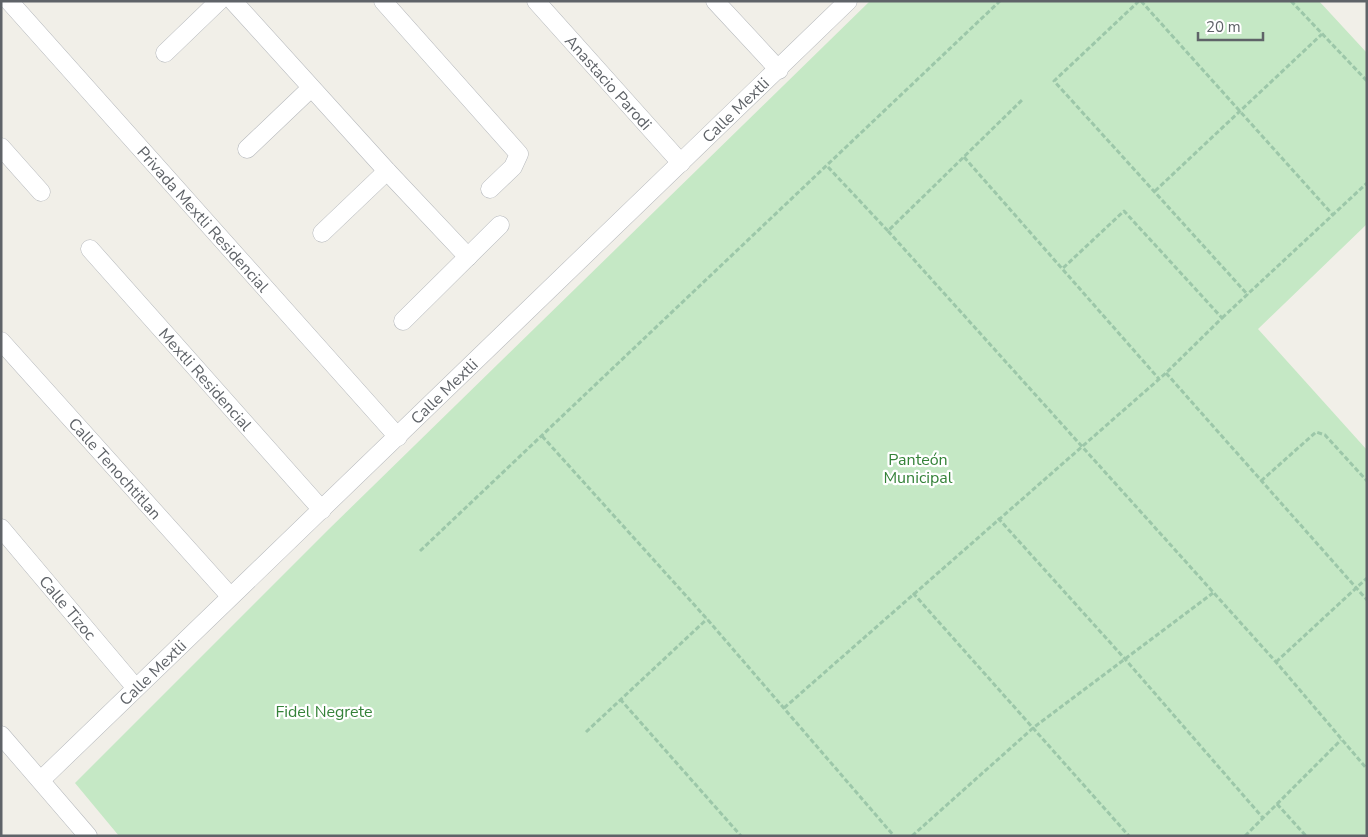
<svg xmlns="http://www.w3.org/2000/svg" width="1368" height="837" font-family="'Nunito Sans',sans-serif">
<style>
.green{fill:#c5e8c5}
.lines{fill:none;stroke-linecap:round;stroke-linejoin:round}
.street-casing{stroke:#b5b8bc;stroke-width:19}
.path{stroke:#9cc7a9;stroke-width:3;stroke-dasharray:5 2.5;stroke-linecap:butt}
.street{stroke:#fff;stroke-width:18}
.labels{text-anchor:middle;stroke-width:4.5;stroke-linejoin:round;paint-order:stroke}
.street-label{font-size:16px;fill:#5f6368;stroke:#fff}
.park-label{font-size:16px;fill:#348238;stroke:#fff}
</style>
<rect width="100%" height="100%" fill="#f1efe8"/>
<polygon class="green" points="870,1 1319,1 1367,53 1367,224 1258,329 1367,450 1367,836 119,836 75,783 329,529"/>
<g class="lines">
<g class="street-casing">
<g id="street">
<path id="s1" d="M9,1L398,437"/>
<polyline points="233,1 387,171 468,257"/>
<polyline points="383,1 519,154 513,167 490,189"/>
<path id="s2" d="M536,1L681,163"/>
<polyline points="715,1 779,70"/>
<polyline points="165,53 219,1"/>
<polyline points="1,147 41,192"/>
<polyline points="247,149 311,88"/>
<polyline points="322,233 387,171"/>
<path id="s3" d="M90,249L322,510"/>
<polyline points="403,321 500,225"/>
<path id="s4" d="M1,341L230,596"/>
<path id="s5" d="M1,528L135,687"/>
<polyline points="1,735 88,836"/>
<path id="s6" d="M41,780L848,1"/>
</g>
</g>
<g class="path">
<polyline points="1139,1 1054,81 1248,295"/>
<polyline points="1141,1 1333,215"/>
<polyline points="1291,1 1367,81"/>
<polyline points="964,157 1159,379"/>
<polyline points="828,167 888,231 1023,99"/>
<polyline points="1155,191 1322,34"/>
<polyline points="888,231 1276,662 1367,769"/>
<polyline points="1222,318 1367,183"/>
<polyline points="1166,373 1367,600"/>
<polyline points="542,436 707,619 894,836"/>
<polyline points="1261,481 1316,432 1325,435 1367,481"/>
<polyline points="998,518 1125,659 1263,818"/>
<polyline points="420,551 1000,1"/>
<polyline points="913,593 1129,836"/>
<polyline points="1276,662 1367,578"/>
<polyline points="620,699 741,836"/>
<polyline points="784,708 1166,373 1222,318 1124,211 1062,269"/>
<polyline points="586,732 707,619"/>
<polyline points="1277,804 1306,836"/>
<polyline points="912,836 1033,728 1213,593"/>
<polyline points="1245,836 1341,740"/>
</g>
<use href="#street" class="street"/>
</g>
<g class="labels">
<g class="street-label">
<text dy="6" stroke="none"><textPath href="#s2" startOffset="109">Anastacio Parodi</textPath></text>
<text dy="6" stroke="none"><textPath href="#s6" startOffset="965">Calle Mextli</textPath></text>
<text dy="6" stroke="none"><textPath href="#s1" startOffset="292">Privada Mextli Residencial</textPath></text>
<text dy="6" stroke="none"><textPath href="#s3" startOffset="174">Mextli Residencial</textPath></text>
<text dy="6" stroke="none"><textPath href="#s6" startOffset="560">Calle Mextli</textPath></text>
<text dy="6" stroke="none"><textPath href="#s4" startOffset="171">Calle Tenochtitlan</textPath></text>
<text dy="6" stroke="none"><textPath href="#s5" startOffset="104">Calle Tizoc</textPath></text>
<text dy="6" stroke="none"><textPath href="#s6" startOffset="155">Calle Mextli</textPath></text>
</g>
<g class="park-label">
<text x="918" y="465">Panteón<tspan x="918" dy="18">Municipal</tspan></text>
<text x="324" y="717">Fidel Negrete</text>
</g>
</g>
<rect width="1368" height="837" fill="none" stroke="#5f6368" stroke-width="5"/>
<path d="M1198 32v8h65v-8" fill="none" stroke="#5f6368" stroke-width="2.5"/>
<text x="1206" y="32" font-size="15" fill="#5f6368" stroke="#ffffff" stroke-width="4" paint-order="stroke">20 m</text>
</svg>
